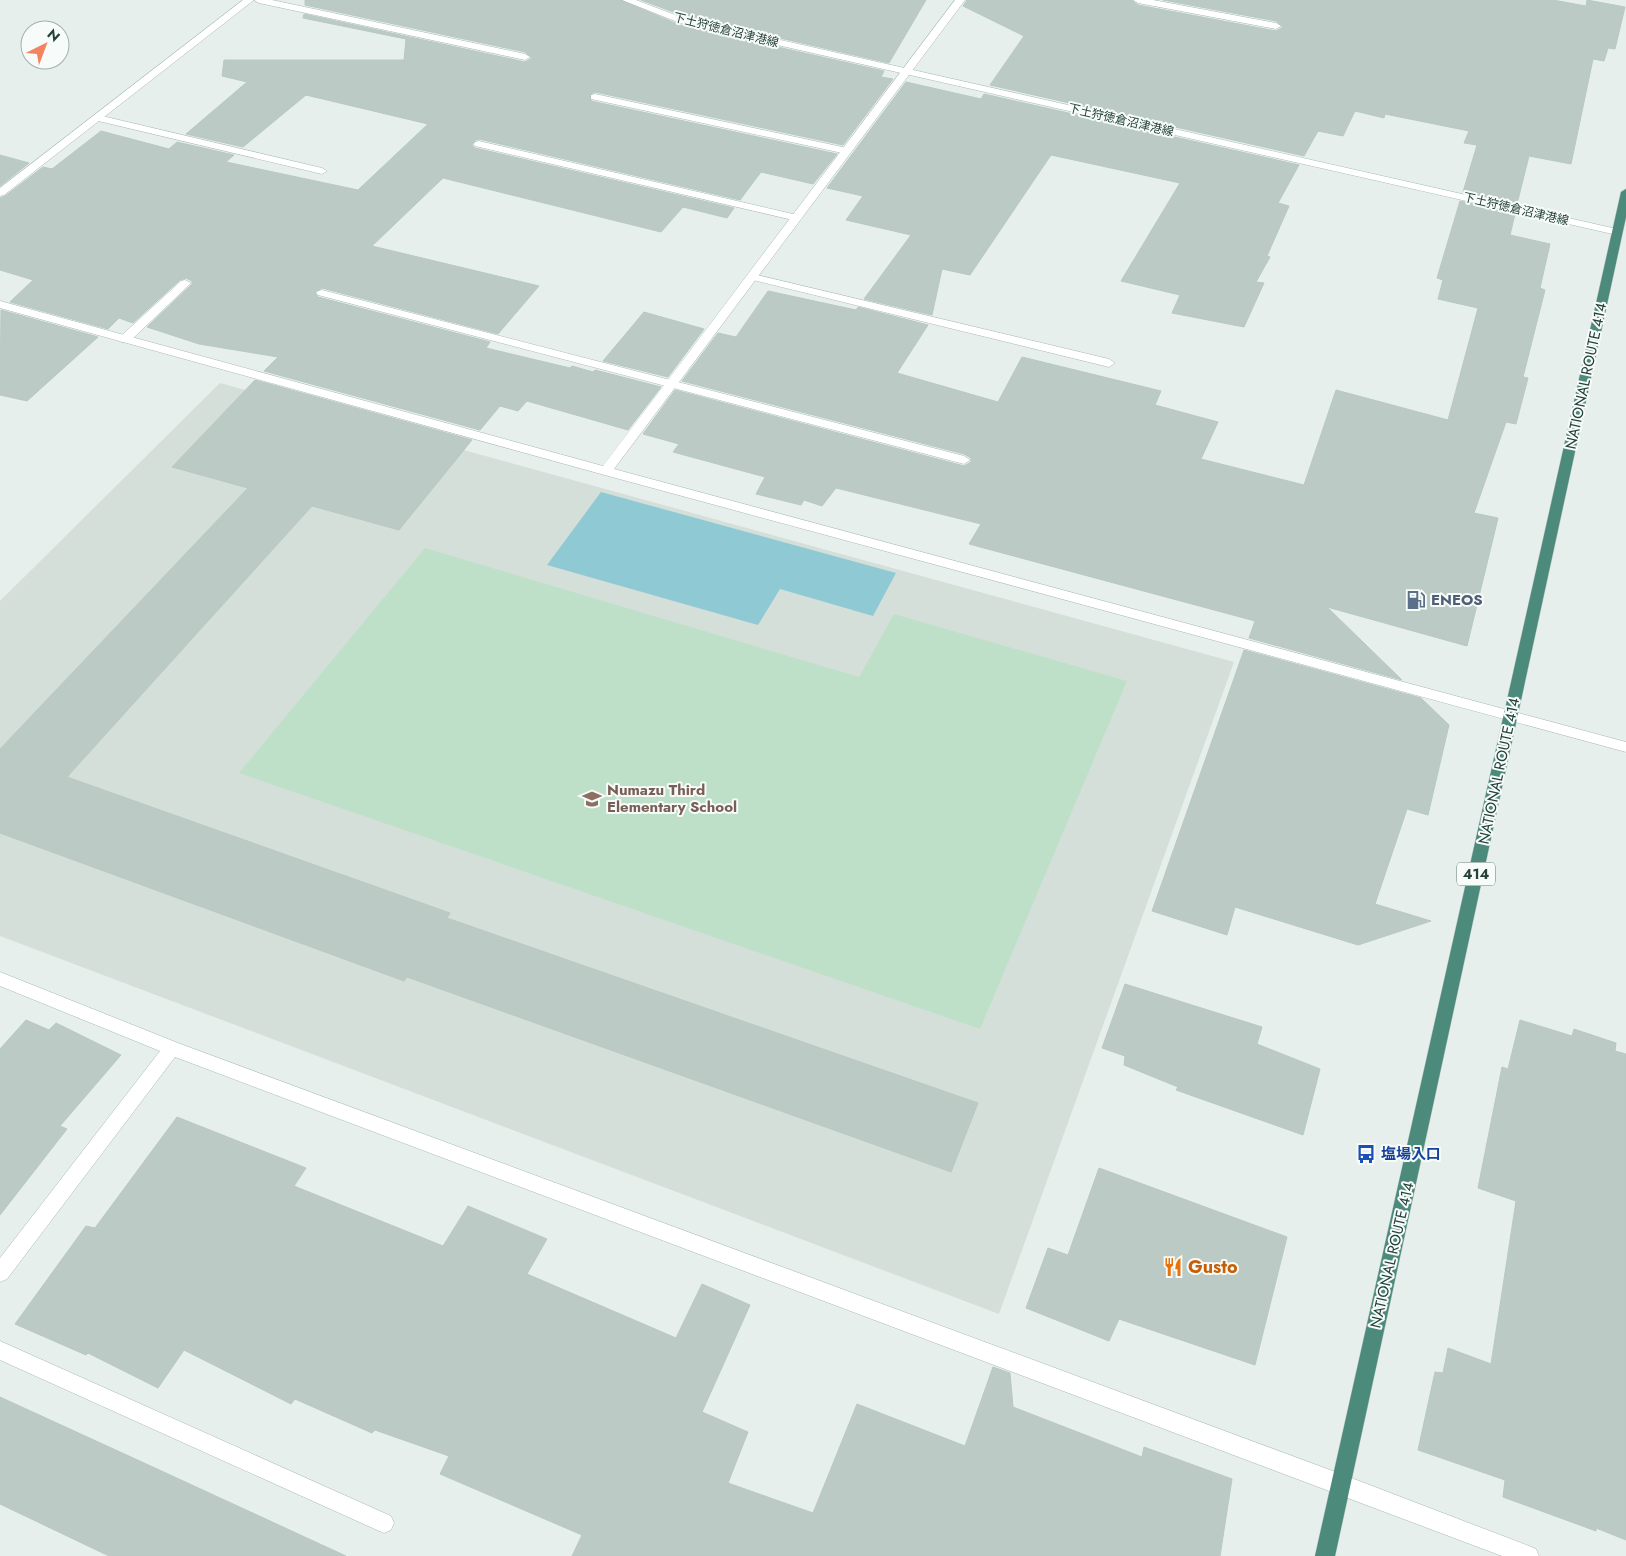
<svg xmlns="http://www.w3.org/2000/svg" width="1626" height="1556" font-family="Jost,'Noto Sans JP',sans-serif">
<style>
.built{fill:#d4dfda}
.green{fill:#bfe0c8}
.water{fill:#8ec9d4}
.building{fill:#bbcac4;stroke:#b8c9c2}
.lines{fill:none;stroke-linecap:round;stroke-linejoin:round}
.service-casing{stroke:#a8b8b2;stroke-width:1}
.minor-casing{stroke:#a8b8b2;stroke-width:1}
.secondary-casing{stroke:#a4bbb3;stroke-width:1}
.trunk-casing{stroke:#c2cac8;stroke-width:1}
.service{fill:#fff;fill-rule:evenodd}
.minor{fill:#fff;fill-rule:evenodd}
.secondary{fill:#fff;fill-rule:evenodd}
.trunk{fill:#4c8a7c;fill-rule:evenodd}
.labels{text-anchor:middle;stroke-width:4;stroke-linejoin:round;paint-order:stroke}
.far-street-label{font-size:12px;fill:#24423a;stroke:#f7fbf9}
.shield{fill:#f7fbf9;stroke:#637a73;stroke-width:1}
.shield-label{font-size:14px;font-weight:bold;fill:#24423a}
.street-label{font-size:15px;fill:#24423a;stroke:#f7fbf9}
.service-label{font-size:15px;font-weight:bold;fill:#4e5e75;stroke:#f7fbf9;text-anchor:start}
.education-label{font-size:15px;font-weight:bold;fill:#785e54;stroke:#f7fbf9;text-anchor:start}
.transit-label{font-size:15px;font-weight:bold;fill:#164399;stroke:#f7fbf9;text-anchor:start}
.near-food-label{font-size:18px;font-weight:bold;fill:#c56008;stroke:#f7fbf9;text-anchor:start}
</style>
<rect width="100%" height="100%" fill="#e6efeb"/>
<polygon class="built" points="220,383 1234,662 999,1314 0,936 0,601"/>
<polygon class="green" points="425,548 859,677 894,614 1127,681 980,1029 239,773"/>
<polygon class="water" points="601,492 896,573 873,616 780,589 758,625 547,565"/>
<g class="building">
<polygon points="305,0 620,0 680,25 884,71 881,77 893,79 843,145 595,92 590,94 591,101 837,154 813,184 761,172 740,200 479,139 475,140 472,145 475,148 734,208 727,218 683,207 661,232 443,178 372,246 539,286 498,334 322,288 315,292 318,297 490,342 486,348 570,368 572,366 593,372 595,370 661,387 628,430 527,401 518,411 500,406 480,430 264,371 278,357 199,344 147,327 192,284 192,281 186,278 180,280 133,323 119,318 108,329 10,302 33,280 0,270 0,198 5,196 43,167 52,169 101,131 169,149 177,142 234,155 226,162 358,190 428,124 306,95 243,147 186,134 247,82 222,76 224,60 404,60 406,39 303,18 304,14 525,62 532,58 525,52 305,5"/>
<polygon points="641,0 926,0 889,63 684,16"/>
<polygon points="967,0 1131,0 1138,5 1276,31 1283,27 1276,21 1163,0 1553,0 1586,6 1587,0 1625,7 1615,49 1608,48 1604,61 1593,59 1571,164 1529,156 1517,204 1463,192 1477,145 1464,143 1469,131 1385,114 1384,118 1355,111 1343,136 1318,131 1304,156 990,85 1024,36 963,6"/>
<polygon points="906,82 981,99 984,94 1299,165 1278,203 1289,206 1267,256 1270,257 1256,282 1264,283 1244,327 1172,313 1180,295 1121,281 1180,183 1051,155 970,275 942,269 932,315 864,299 911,235 846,220 863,196 827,188"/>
<polygon points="0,155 29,163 0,186"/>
<polygon points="1460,201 1515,214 1510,235 1550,244 1540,288 1545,290 1523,377 1528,378 1516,424 1506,422 1474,513 1498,518 1467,646 1327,607 1402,680 1249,638 1255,621 969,544 981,524 836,488 822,506 804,500 801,505 756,494 765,477 673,452 679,444 643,434 675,390 964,466 971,462 971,458 964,454 682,381 718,333 736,337 768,291 856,310 858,307 928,325 897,373 998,402 1022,357 1161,391 1155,405 1218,422 1201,459 1304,485 1336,390 1448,420 1478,308 1438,299 1443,280 1437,278"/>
<polygon points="1,310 98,337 27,401 0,395"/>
<polygon points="644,312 704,329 668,377 603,361"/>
<polygon points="255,380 472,440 399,530 312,506 67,777 450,913 447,918 978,1103 951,1172 407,977 404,981 0,833 0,749 248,488 172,467"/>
<polygon points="1244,650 1421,698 1449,725 1428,815 1407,809 1375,904 1431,921 1358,945 1235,907 1227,935 1152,911"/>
<polygon points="1125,984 1262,1027 1257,1044 1320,1069 1303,1135 1176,1090 1178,1087 1124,1065 1125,1056 1102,1048"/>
<polygon points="26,1020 49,1030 56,1023 121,1055 60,1126 67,1129 0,1215 0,1049"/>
<polygon points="1520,1020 1572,1036 1574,1029 1616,1043 1615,1051 1626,1054 1626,1540 1596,1528 1596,1531 1503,1497 1505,1480 1418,1450 1435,1372 1443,1373 1448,1348 1491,1364 1516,1201 1478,1188 1502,1067 1508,1069"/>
<polygon points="177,1117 306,1168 294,1186 443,1246 468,1206 547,1239 527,1274 676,1338 702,1284 750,1305 702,1412 748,1432 728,1483 813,1513 857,1404 965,1446 993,1367 1010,1373 1013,1407 1142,1457 1144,1447 1232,1479 1220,1556 572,1556 582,1535 440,1474 449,1456 375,1430 372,1433 295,1399 291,1404 184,1350 158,1388 88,1353 86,1355 15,1324 86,1226 95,1228"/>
<polygon points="1099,1168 1287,1237 1255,1365 1119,1319 1109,1341 1026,1308 1048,1248 1068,1255"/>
<polygon points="0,1397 155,1468 346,1556 109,1556 0,1504"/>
</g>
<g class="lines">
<g class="service-casing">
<g id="service">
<polygon points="1133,0 1153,0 1276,23 1281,26 1276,29 1138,3"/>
<polygon points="595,94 847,148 852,151 847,154 591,99 591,95"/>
<polygon points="98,115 322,168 327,171 322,174 94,120 93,118"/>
<polygon points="479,141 797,215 802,218 797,221 475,146 474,144 475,142"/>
<polygon points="753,274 1109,359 1115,363 1109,367 749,279 747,277"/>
<polygon points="185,280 191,283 189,285 129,342 121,342 119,339 121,336 181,281"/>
<polygon points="322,290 964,456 970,460 964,464 318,295 316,293 318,291"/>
<polygon points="0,1341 391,1516 394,1523 391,1530 384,1533 377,1530 0,1360"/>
</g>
</g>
<g class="minor-casing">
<g id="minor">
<polygon points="243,0 254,0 4,195 0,196 0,188"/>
<polygon points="254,0 272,0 525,54 530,57 525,60 259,3"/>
<polygon points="955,0 965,0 614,469 1626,742 1626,752 601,474 0,308 0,301 603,466"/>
<polygon points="0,972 178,1043 1341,1474 1529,1546 1536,1549 1539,1556 1502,1556 175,1057 7,1279 0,1282 0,1258 160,1051 0,986"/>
</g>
</g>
<g class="secondary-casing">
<polygon id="secondary" points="622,0 636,0 683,18 1617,229 1623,232 1617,235 680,23"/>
</g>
<g class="trunk-casing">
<polygon id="trunk" points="1626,189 1626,217 1335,1556 1315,1556 1621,192"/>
</g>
<use href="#service" class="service"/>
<use href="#minor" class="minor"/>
<use href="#secondary" class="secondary"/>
<use href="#trunk" class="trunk"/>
</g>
<defs>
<g id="fuel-bare" transform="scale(1.5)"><path d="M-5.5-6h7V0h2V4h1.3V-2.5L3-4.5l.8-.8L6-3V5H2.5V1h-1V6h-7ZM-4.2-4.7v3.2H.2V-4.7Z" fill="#5c6f8a" stroke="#f7fbf9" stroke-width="2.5" paint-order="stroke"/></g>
<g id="school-bare" transform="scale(1.5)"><path d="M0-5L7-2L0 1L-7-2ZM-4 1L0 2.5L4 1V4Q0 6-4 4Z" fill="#8d6e63" stroke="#f7fbf9" stroke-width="2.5" paint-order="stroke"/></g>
<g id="bus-bare" transform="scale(1.5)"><path d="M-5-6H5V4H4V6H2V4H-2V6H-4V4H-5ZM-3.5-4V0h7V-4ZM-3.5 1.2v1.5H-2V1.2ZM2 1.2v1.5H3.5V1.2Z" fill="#1a4fb4" stroke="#f7fbf9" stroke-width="2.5" paint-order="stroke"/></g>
<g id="restaurant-bare" transform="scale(1.5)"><path d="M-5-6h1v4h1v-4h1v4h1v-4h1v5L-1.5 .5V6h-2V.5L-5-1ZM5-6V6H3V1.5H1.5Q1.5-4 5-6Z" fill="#e8710a" stroke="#f7fbf9" stroke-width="2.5" paint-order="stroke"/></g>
</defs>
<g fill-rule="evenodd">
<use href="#fuel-bare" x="1416" y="600"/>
<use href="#school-bare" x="592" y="799"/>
<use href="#bus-bare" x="1366" y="1154"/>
<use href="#restaurant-bare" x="1173" y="1267"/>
</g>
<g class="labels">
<g class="far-street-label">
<text transform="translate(726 30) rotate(14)" y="4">下土狩徳倉沼津港線</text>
<text transform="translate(1121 120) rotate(13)" y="4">下土狩徳倉沼津港線</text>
<text transform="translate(1516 209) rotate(13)" y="4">下土狩徳倉沼津港線</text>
</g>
<rect class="shield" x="1457" y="862.5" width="38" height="23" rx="4"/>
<g class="shield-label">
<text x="1476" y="879">414</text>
</g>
<g class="street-label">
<text transform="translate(1586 376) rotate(-78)" y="5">NATIONAL ROUTE 414</text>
<text transform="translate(1499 771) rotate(-78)" y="5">NATIONAL ROUTE 414</text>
<text transform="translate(1392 1255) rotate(-77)" y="5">NATIONAL ROUTE 414</text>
</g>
<g class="service-label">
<text x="1431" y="605">ENEOS</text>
</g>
<g class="education-label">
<text x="607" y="795">Numazu Third<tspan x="607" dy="17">Elementary School</tspan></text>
</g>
<g class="transit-label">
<text x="1381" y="1159">塩場入口</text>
</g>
<g class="near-food-label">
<text x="1188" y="1273">Gusto</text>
</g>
</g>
<g transform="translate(45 45) rotate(42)"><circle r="24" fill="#f7fbf9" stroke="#a3b1ad"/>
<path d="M0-4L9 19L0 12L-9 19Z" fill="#f4845f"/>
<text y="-8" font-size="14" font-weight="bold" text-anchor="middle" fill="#24423a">N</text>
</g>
</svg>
